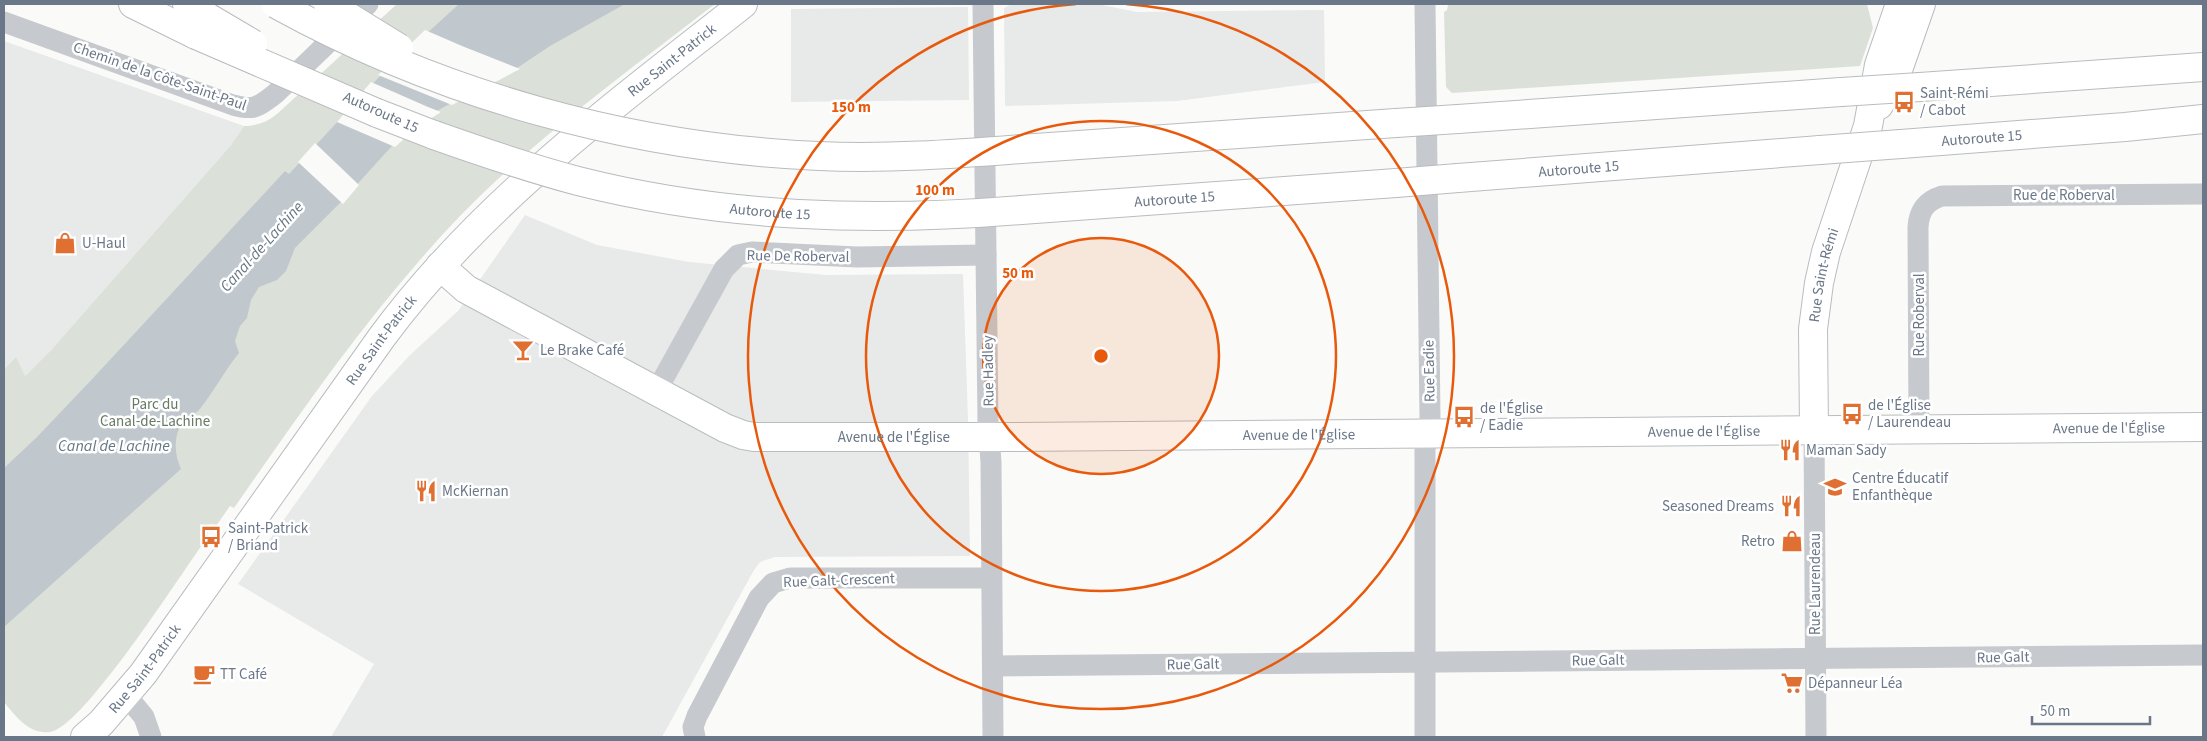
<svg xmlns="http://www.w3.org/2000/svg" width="2207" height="741" font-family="'Source Sans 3',sans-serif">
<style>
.built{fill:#e8e9e9}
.green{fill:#dbe1d9}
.water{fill:#c0c8ce}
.pier{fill:#fafaf8}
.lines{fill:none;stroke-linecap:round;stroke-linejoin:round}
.major-casing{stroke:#b9bdc1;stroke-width:30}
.highway-casing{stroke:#b9bcbf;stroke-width:30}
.minor{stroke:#c6c9cd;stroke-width:21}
.major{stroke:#fff;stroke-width:28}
.highway{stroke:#fff;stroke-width:28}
.highway-bridge-casing{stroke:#b9bcbf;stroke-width:30;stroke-linecap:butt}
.highway-bridge{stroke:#fff;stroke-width:28}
.ring{fill:none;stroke:#e8590c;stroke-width:2.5}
.labels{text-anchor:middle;stroke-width:5;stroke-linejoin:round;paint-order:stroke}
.street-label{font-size:15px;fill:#6a7788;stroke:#fff}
.poi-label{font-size:15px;fill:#6a7788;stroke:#fff;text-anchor:start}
.park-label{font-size:15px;fill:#667a64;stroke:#fff}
.water-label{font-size:16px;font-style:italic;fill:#667783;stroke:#fff}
.centre{fill:#e8590c;stroke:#fff;stroke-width:2.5}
.ring-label{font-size:15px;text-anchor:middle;font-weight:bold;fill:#e8590c;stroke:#fff;stroke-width:5;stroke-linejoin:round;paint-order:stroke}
</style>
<rect width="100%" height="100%" fill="#fafaf8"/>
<g class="built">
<polygon points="1010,5 1102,5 1137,12 1324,10 1325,82 1177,101 1005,106 1004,8"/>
<polygon points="968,7 969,100 791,102 791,9"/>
<polygon points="4,41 244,126 231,145 52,349 24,377 4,370"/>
<polygon points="525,215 597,245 689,262 826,275 963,274 968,418 970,556 775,557 760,562 754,570 662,737 331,737 374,664 238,584 372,396 410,355 458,311"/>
</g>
<g class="green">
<path d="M397,4H715C628,71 537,137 460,216C374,306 305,406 234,508L230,506L216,526L212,524L206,531L208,533L205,537L207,538C182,572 83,728 50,732C30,735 15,716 4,702V370L16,357L25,376L52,349L231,145L244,126C257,126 267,122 277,114Z"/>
<polygon points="1592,4 1867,4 1873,28 1860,66 1452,93 1446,87 1444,12 1447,10 1448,5"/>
</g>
<path class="water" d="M459,4H625L550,46L517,68L442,108L414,126L392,146L341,202L295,248L286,271L277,280L259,287L251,300L247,318L240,326L235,341L239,353C224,371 214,392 199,410C194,415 186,418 181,425C173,438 175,456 181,469L4,627V468L37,437L95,376L285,171L289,174L380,76Z"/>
<g class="pier">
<polygon points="425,30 462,46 520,69 452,105 378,75"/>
<polygon points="371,82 428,107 441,112 416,128 395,147 337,122"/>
<polygon points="315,143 359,185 343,204 298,162"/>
</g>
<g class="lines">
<g class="major-casing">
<g id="major">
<polyline points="1879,105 1898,70 1921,4"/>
<path id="s1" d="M440,266L466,289L725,428L743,435L754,437H1015L2203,427"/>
<path id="s2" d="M1814,430L1813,329L1819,283L1826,252L1868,126L1879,65L1900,4"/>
<path id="s3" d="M85,737L101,723L143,674L382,337C481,203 614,106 743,4"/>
</g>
</g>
<g class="highway-casing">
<g id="highway">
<polyline points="133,4 196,35"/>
<polyline points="187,4 209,18"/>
<polyline points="1920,87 2203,67"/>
<polyline points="377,113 434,135"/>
<polyline points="1458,119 1841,92"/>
<path id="s4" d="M1901,144L2125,127L2203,119"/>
<polyline points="1021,149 1396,123"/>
<path id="s5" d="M1458,178L1820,150"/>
<path id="s6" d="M1021,210L1396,183"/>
</g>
</g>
<g class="minor">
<polyline points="983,4 988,422 991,462 993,737"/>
<path d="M4,22L233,105C255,111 258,107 275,94L368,4"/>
<polyline points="657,390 724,269 738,255 752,252 857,257 986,255"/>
<polyline points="1814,430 1816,737"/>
<path d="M1919,430L1918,227C1919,210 1926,201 1942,196L2203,194"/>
<polyline points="993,666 2203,655"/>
<polyline points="126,695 144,717 151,737"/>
<polyline points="695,737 693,727 697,716 759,598 773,583 790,578 991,578"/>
<polyline points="1425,737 1425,450 1430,418 1425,4"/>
</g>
<use href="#major" class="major"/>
<use href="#highway" class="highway"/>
<g class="highway-bridge-casing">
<g id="highway-bridge">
<path d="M276,4C441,95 631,148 819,156C886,159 954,154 1021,149"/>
<polyline points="328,4 399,48"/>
<polyline points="209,18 253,44"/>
<polyline points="196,35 377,113"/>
<polyline points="1841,92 1920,87"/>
<polyline points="1396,123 1458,119"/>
<path id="s7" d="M434,135C482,152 529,168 578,181C724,218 872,222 1021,210"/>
<polyline points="1820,150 1901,144"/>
<polyline points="1396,183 1458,178"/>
</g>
</g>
<use href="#highway-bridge" class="highway-bridge"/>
</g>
<circle cx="1101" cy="356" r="118" fill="#e8590c" fill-opacity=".12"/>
<g class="ring">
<circle cx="1101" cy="356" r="118"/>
<circle cx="1101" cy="356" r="235"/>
<path d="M1126 4A353 353 0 1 1 1076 4"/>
</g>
<defs>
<g id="bus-bare" transform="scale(1.725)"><path d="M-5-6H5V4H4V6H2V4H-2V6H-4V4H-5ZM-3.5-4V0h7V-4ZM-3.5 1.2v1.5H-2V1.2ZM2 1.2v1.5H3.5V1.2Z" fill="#e07032" stroke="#fff" stroke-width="2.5" paint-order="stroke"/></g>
<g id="shop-bare" transform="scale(1.725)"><path d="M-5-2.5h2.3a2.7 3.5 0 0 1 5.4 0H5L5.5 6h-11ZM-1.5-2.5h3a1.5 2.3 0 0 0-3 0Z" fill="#e07032" stroke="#fff" stroke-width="2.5" paint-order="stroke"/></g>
<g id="bar-bare" transform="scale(1.725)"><path d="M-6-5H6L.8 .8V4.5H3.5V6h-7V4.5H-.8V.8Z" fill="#e07032" stroke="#fff" stroke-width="2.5" paint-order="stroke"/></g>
<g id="restaurant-bare" transform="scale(1.725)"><path d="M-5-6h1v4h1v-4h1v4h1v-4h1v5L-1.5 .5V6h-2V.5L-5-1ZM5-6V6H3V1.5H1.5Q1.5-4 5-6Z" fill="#e07032" stroke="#fff" stroke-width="2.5" paint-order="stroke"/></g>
<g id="school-bare" transform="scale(1.725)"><path d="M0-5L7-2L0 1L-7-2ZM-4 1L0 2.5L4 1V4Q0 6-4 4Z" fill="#e07032" stroke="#fff" stroke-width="2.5" paint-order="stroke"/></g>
<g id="cafe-bare" transform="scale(1.725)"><path d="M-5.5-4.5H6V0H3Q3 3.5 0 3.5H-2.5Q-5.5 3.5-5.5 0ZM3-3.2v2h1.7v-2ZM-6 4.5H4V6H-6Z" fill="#e07032" stroke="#fff" stroke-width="2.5" paint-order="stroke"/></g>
<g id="supermarket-bare" transform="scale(1.725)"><path d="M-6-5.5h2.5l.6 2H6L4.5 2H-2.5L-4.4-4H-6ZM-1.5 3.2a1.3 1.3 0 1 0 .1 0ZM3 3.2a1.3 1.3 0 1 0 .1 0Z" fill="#e07032" stroke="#fff" stroke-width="2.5" paint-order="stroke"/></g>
</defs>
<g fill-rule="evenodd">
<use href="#bus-bare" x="1904" y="102"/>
<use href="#shop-bare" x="65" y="243"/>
<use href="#bar-bare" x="523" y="350"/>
<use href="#bus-bare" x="1852" y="414"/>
<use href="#bus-bare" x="1464" y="417"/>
<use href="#restaurant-bare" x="1790" y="450"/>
<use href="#school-bare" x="1835" y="487"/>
<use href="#restaurant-bare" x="426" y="491"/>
<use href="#restaurant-bare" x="1791" y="506"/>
<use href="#bus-bare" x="211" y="537"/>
<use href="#shop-bare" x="1792" y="541"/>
<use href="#cafe-bare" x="204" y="674"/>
<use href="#supermarket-bare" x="1792" y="683"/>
</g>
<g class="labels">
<g class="street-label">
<text dy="5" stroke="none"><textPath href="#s3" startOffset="901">Rue Saint-Patrick</textPath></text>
<text transform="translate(160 76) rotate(19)" y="5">Chemin de la Côte-Saint-Paul</text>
<text transform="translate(381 112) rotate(24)" y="5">Autoroute 15</text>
<text dy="5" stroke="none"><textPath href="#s4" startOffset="81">Autoroute 15</textPath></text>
<text dy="5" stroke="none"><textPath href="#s5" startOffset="121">Autoroute 15</textPath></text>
<text x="2064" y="200">Rue de Roberval</text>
<text dy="5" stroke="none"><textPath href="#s6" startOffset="154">Autoroute 15</textPath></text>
<text dy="5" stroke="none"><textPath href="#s7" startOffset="346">Autoroute 15</textPath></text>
<text transform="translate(798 256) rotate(1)" y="5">Rue De Roberval</text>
<text dy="5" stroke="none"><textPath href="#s2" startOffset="156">Rue Saint-Rémi</textPath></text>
<text transform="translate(1919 315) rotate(-90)" y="5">Rue Roberval</text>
<text dy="5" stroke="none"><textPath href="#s3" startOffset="496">Rue Saint-Patrick</textPath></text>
<text transform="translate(988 371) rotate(-91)" y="5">Rue Hadley</text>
<text transform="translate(1429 371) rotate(-91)" y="5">Rue Eadie</text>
<text dy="5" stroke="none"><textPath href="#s1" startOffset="1714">Avenue de l'Église</textPath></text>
<text dy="5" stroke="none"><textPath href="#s1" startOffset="1309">Avenue de l'Église</textPath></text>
<text dy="5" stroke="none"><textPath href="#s1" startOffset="904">Avenue de l'Église</textPath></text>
<text dy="5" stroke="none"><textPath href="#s1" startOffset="499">Avenue de l'Église</textPath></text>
<text transform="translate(839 580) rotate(-2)" y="5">Rue Galt-Crescent</text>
<text transform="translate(1815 584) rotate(-90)" y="5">Rue Laurendeau</text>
<text transform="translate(2003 657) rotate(-1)" y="5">Rue Galt</text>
<text transform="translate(1598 660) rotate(-1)" y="5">Rue Galt</text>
<text transform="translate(1193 664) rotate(-1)" y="5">Rue Galt</text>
<text dy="5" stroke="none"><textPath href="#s3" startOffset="91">Rue Saint-Patrick</textPath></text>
</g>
<g class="poi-label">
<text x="1920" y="98">Saint-Rémi<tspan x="1920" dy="17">/ Cabot</tspan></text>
<text x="82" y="248">U-Haul</text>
<text x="540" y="355">Le Brake Café</text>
<text x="1868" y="410">de l'Église<tspan x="1868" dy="17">/ Laurendeau</tspan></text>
<text x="1480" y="413">de l'Église<tspan x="1480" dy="17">/ Eadie</tspan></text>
<text x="1806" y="455">Maman Sady</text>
<text x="1852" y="483">Centre Éducatif<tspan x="1852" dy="17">Enfanthèque</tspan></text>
<text x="442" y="496">McKiernan</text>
<text x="1774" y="511" text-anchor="end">Seasoned Dreams</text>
<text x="228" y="533">Saint-Patrick<tspan x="228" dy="17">/ Briand</tspan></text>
<text x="1775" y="546" text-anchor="end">Retro</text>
<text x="220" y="679">TT Café</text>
<text x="1808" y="688">Dépanneur Léa</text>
</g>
<g class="park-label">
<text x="155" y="409">Parc du<tspan x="155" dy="17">Canal-de-Lachine</tspan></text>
</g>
<g class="water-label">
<text transform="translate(261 246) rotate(-48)" y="6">Canal-de-Lachine</text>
<text x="114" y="451">Canal de Lachine</text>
</g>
</g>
<circle cx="1101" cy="356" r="8" class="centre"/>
<g class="ring-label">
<text x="851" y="112">150 m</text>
<text x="935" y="195">100 m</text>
<text x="1018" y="278">50 m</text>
</g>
<rect width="2207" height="741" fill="none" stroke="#6a7788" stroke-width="10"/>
<path d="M2032 716v8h118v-8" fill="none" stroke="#6a7788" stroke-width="2.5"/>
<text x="2040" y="716" font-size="15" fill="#6a7788" stroke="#ffffff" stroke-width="4" paint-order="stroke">50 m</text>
</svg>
